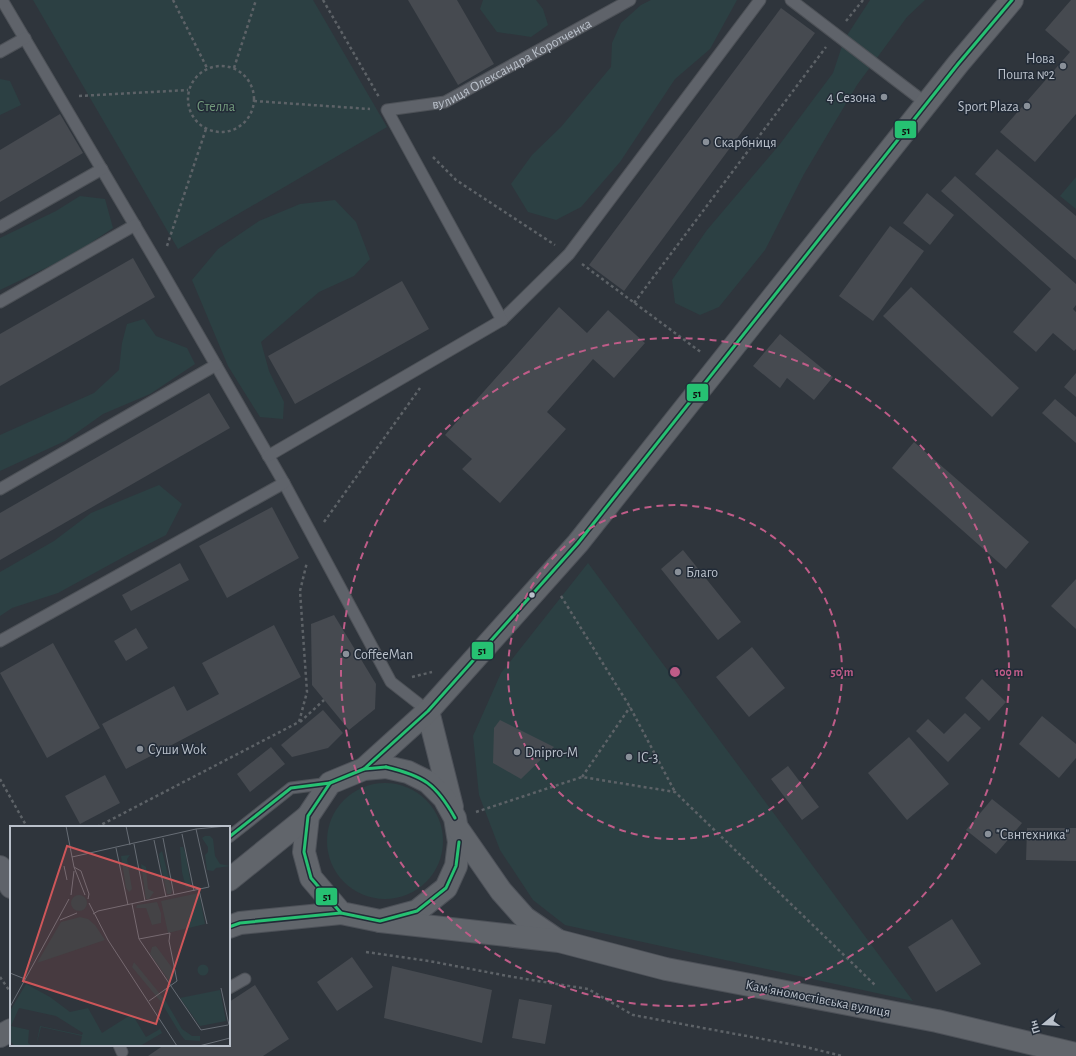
<svg xmlns="http://www.w3.org/2000/svg" width="1076" height="1056" font-family="'Alegreya Sans',sans-serif">
<style>
.green{fill:#2c4043}
.building{fill:#464a50}
.lines{fill:none;stroke-linecap:round;stroke-linejoin:round}
.service-casing{stroke:#4d5157;stroke-width:13}
.tertiary-casing{stroke:#4d5157;stroke-width:24}
.primary-casing{stroke:#4d5158;stroke-width:24}
.path{stroke:#5d6267;stroke-width:2.5;stroke-dasharray:3 3;stroke-linecap:butt}
.service{stroke:#5f636a;stroke-width:11}
.tertiary{stroke:#5f636a;stroke-width:22}
.primary{stroke:#61656b;stroke-width:22}
.bus-1-casing{stroke:#222b37;stroke-width:6}
.bus-1{stroke:#26c172;stroke-width:3}
.ring{fill:none;stroke:#bf5c88;stroke-width:2;stroke-dasharray:7 5}
.poi-dot{fill:#899099;stroke:#222b37;stroke-width:1.5}
.bus-dot{fill:#bac1cb;stroke:#222b37;stroke-width:1.5}
.labels{text-anchor:middle;stroke-width:3;stroke-linejoin:round;paint-order:stroke}
.poi-label{font-size:14px;fill:#bac1cb;stroke:#222b37;text-anchor:start}
.street-label{font-size:14px;fill:#bac1cb;stroke:#222b37}
.park-label{font-size:14px;fill:#739b7c;stroke:#222b37}
.inset-road{fill:none;stroke:#676d75;stroke-width:1}
.view{fill:#ce5659;fill-opacity:0.15;stroke:#ce5659;stroke-width:2}
.inset-edge{fill:none;stroke:#bac1cb;stroke-width:2}
.centre{fill:#bf5c88;stroke:#222b37;stroke-width:2}
.ring-label{font-size:12px;text-anchor:middle;font-weight:bold;fill:#bf5c88;stroke:#222b37;stroke-width:3;stroke-linejoin:round;paint-order:stroke}
.line-badge{stroke:#222b37;stroke-width:1.5}
.pale-badge-label{font-size:11px;text-anchor:middle;font-weight:bold;fill:#111}
</style>
<rect width="100%" height="100%" fill="#2f353c"/>
<g class="green">
<polygon points="33,0 313,0 387,127 178,249"/>
<polygon points="483,0 536,0 543,9 548,25 531,37 497,32 480,9"/>
<polygon points="651,0 737,0 710,49 675,79 620,162 581,207 556,220 528,212 511,184 532,155 561,127 611,67 612,43 621,23 641,5"/>
<polygon points="870,0 925,0 907,17 857,85 804,174 765,250 719,307 700,315 675,303 672,280 707,230 780,144 833,73 844,40"/>
<polygon points="0,79 10,81 21,105 0,115"/>
<polygon points="1076,177 1076,209 1060,196"/>
<polygon points="80,196 105,199 113,228 71,256 0,290 0,238 56,211"/>
<polygon points="335,200 356,222 370,259 354,276 319,292 261,342 269,371 284,402 283,419 260,417 228,366 192,280 218,249 259,221 300,204"/>
<polygon points="144,319 156,336 187,348 195,364 150,394 103,414 65,441 0,471 0,435 94,393 119,370 122,343 127,324"/>
<polygon points="159,485 182,504 166,535 129,554 58,593 12,608 0,616 0,572 54,541 91,513"/>
<polygon points="588,563 913,1001 565,925 533,900 500,850 479,795 473,736 501,673"/>
<circle cx="385" cy="841" r="58"/>
</g>
<g class="building">
<polygon points="408,0 457,0 494,64 458,85"/>
<polygon points="1071,0 1076,0 1076,114 1035,162 1000,132 1070,52 1045,30"/>
<polygon points="781,8 815,33 624,291 589,265"/>
<polygon points="60,114 83,153 0,202 0,150"/>
<polygon points="997,149 1076,216 1076,260 975,174"/>
<polygon points="955,176 1076,284 1076,305 1073,309 1076,312 1076,349 1074,351 1053,333 1036,352 1013,332 1051,289 941,191"/>
<polygon points="927,193 954,215 930,245 903,223"/>
<polygon points="890,226 924,251 873,321 839,296"/>
<polygon points="133,258 155,297 0,386 0,334"/>
<polygon points="402,281 429,329 295,404 268,356"/>
<polygon points="911,287 1019,388 992,417 883,316"/>
<polygon points="559,307 587,333 608,310 645,343 614,378 593,359 588,365 547,412 566,429 500,503 462,469 472,459 445,435"/>
<polygon points="780,334 833,377 814,400 787,378 780,388 753,366"/>
<polygon points="1076,373 1076,397 1064,387"/>
<polygon points="209,393 230,428 0,560 0,513"/>
<polygon points="1055,399 1076,417 1076,443 1042,413"/>
<polygon points="914,442 1029,542 1006,569 892,468"/>
<polygon points="272,507 299,558 227,598 199,546"/>
<polygon points="683,550 741,622 718,640 661,569"/>
<polygon points="180,563 189,580 131,611 122,595"/>
<polygon points="1076,579 1076,629 1051,606"/>
<polygon points="334,615 376,684 375,709 349,730 312,685 311,624"/>
<polygon points="274,625 301,677 126,769 102,724 174,686 187,711 219,694 202,663"/>
<polygon points="136,628 148,648 126,661 114,641"/>
<polygon points="53,643 100,728 47,758 0,673"/>
<polygon points="752,647 785,688 749,717 716,677"/>
<polygon points="982,679 1006,702 989,721 965,698"/>
<polygon points="323,710 343,733 328,748 292,757 281,745"/>
<polygon points="965,713 981,728 948,762 916,731 928,719 944,734"/>
<polygon points="1042,716 1076,744 1076,758 1059,778 1019,744"/>
<polygon points="500,720 554,747 521,779 493,763 494,728"/>
<polygon points="909,737 949,784 907,820 868,773"/>
<polygon points="271,747 285,764 250,792 237,774"/>
<polygon points="788,766 819,807 802,820 771,779"/>
<polygon points="105,775 120,803 80,824 65,796"/>
<polygon points="992,799 1022,823 996,854 966,830"/>
<polygon points="1027,828 1076,828 1076,861 1026,860"/>
<polygon points="952,919 981,964 936,992 908,947"/>
<polygon points="352,957 373,987 337,1011 317,982"/>
<polygon points="392,966 492,990 482,1043 384,1018"/>
<polygon points="255,985 289,1039 263,1056 148,1056 164,1045 229,1045 229,1002"/>
<polygon points="519,999 552,1005 545,1044 512,1038"/>
</g>
<g class="lines">
<g class="service-casing">
<g id="service">
<polyline points="2,0 160,268 284,483 391,682 428,711"/>
<polyline points="791,0 927,104"/>
<polyline points="0,52 25,38"/>
<polyline points="0,227 102,169"/>
<polyline points="0,302 135,225"/>
<polyline points="502,320 569,254 760,0"/>
<path id="s1" d="M268,456L502,320L387,110L445,102L630,0"/>
<polyline points="0,489 216,365"/>
<polyline points="0,641 284,483"/>
<polyline points="229,837 291,788 330,783"/>
<polyline points="229,988 245,979"/>
<polyline points="119,1045 122,1052"/>
</g>
</g>
<g class="tertiary-casing">
<polyline id="tertiary" points="0,867 11,887"/>
</g>
<g class="primary-casing">
<g id="primary">
<polyline points="428,711 452,807"/>
<polygon points="386,767 408,772 428,782 444,798 455,818 459,842 456,866 446,888 417,911 380,921 341,913 311,878 304,852 308,816 330,783 364,769"/>
<polyline points="364,769 428,711 578,543 958,64 1012,0"/>
<polyline points="458,829 501,891 525,918 557,940"/>
<polyline points="229,880 308,816"/>
<polyline points="380,921 559,941 666,969 937,1021 1076,1054"/>
<polyline points="229,927 240,923 341,913"/>
<polyline points="0,1036 11,1030"/>
</g>
</g>
<g class="path">
<polyline points="173,0 207,68"/>
<polyline points="323,0 379,97"/>
<polyline points="846,21 863,0"/>
<circle cx="221" cy="99" r="33"/>
<polyline points="234,68 256,0"/>
<polyline points="79,96 188,90"/>
<polyline points="254,101 370,109"/>
<polyline points="433,157 456,180 555,245"/>
<polyline points="167,246 206,129"/>
<polyline points="582,264 702,353"/>
<polyline points="634,303 826,47"/>
<polyline points="324,522 420,388"/>
<polyline points="561,596 630,707 675,792"/>
<polyline points="412,677 432,672"/>
<polyline points="300,722 324,700"/>
<polyline points="582,777 630,707"/>
<polyline points="0,779 27,827"/>
<polyline points="476,812 582,777 675,792 876,986"/>
<polyline points="97,827 299,722 307,692 300,591 307,562"/>
<polyline points="366,952 429,961 513,977 588,989 633,1015 806,1047 842,1056"/>
<polyline points="0,977 11,993"/>
</g>
<use href="#service" class="service"/>
<use href="#tertiary" class="tertiary"/>
<use href="#primary" class="primary"/>
<g class="bus-1-casing">
<g id="bus-1">
<path d="M386,767C424,776 436,784 455,818"/>
<polyline points="386,767 364,769 330,783 308,816 304,852 311,878 341,913 380,921 417,911 446,888 456,866 459,842"/>
<polyline points="364,769 428,711 578,543 958,64 1012,0"/>
<polyline points="229,837 291,788 330,783"/>
<polyline points="229,927 240,923 341,913"/>
</g>
</g>
<use href="#bus-1" class="bus-1"/>
</g>
<g class="ring">
<circle cx="675" cy="672" r="167"/>
<circle cx="675" cy="672" r="334"/>
</g>
<g class="poi-dot">
<circle cx="1063" cy="66" r="4"/>
<circle cx="884" cy="97" r="4"/>
<circle cx="1027" cy="106" r="4"/>
<circle cx="706" cy="142" r="4"/>
<circle cx="678" cy="572" r="4"/>
<circle cx="346" cy="654" r="4"/>
<circle cx="140" cy="749" r="4"/>
<circle cx="517" cy="752" r="4"/>
<circle cx="629" cy="757" r="4"/>
<circle cx="988" cy="834" r="4"/>
</g>
<circle class="bus-dot" cx="532" cy="595" r="3.5"/>
<g class="labels">
<g class="poi-label">
<text x="1055" y="63" text-anchor="end">Нова<tspan x="1055" dy="16">Пошта №2</tspan></text>
<text x="876" y="102" text-anchor="end">4 Сезона</text>
<text x="1019" y="111" text-anchor="end">Sport Plaza</text>
<text x="714" y="147">Скарбниця</text>
<text x="686" y="577">Благо</text>
<text x="354" y="659">CoffeeMan</text>
<text x="148" y="754">Суши Wok</text>
<text x="525" y="757">Dnipro-M</text>
<text x="637" y="762">ІС-3</text>
<text x="996" y="839">"Свнтехника"</text>
</g>
<g class="street-label">
<text dy="5" stroke="none"><textPath href="#s1" startOffset="645">вулиця Олександра Коротченка</textPath></text>
<text transform="translate(818 998) rotate(11)" y="5">Камʼяномостівська вулиця</text>
</g>
<g class="park-label">
<text x="216" y="111">Стелла</text>
</g>
</g>
<g transform="translate(10 826)">
<rect width="220" height="220" fill="#2f353c"/>
<path d="M195,10H200L203,13L205,30L210,38L220,40L206,42L203,45L197,44L195,29L198,26V21L192,12ZM170,21H173L175,26L181,58L179,61L176,62L172,46ZM152,25L162,65L161,68H157L150,36L149,28ZM120,29L117,33L122,63L119,66L116,62L111,30ZM131,38L136,41L138,63L144,66L139,73H136ZM189,67L195,98L158,107L151,75ZM61 77a8 8 0 1 1 16 0a8 8 0 1 1-16 0ZM147,76L151,87V97L142,99L136,82H126L127,79ZM70,91L78,93L85,99L95,114L27,137L51,96ZM146,120L163,143L164,150L160,156L140,128L142,121ZM124,136L155,174L172,203L182,210H190V215L175,214L171,209L151,176L122,141ZM187.5 144a5.5 5.5 0 1 1 11 0a5.5 5.5 0 1 1-11 0ZM16,158L40,171L60,186L78,182L92,207L122,188L136,211L150,203L152,207L130,220H70L72,210L31,201L26,220L30,200L72,209L73,207L46,190L9,182L1,200L19,204L18,217L22,220H5L0,215V185ZM210,164L216,195L190,200L170,172Z" fill="#2c4043"/>
<path class="inset-road" d="M56,0L64,41L75,69M116,0L120,19M172,8L184,65M153,12L164,69M144,14L156,71M124,18L135,75M106,22L118,79M62,31L186,3L217,0M54,40L57,54M64,41L71,45L79,68L78,73M189,64L197,98M61,69L64,45M79,77L98,114L167,220M122,78L129,113L160,107L159,115L167,155L139,175M83,88L88,85L199,61L186,3M50,94L67,87M129,113L191,204L218,199M0,147L15,153M211,162L219,199M0,181L59,73M189,220L220,212"/>
<path class="view" d="M57,20L190,63L146,198L13,155Z"/>
<rect width="220" height="220" class="inset-edge"/>
</g>
<circle cx="675" cy="672" r="6" class="centre"/>
<g class="ring-label">
<text x="842" y="676">50 m</text>
<text x="1009" y="676">100 m</text>
</g>
<g class="line-badge">
<rect x="894" y="120" width="23" height="19" rx="4" fill="#26c172"/>
<rect x="686" y="383" width="23" height="19" rx="4" fill="#26c172"/>
<rect x="471" y="641" width="23" height="19" rx="4" fill="#26c172"/>
<rect x="315" y="887" width="23" height="19" rx="4" fill="#26c172"/>
</g>
<g class="pale-badge-label">
<text x="906" y="134">51</text>
<text x="697" y="397">51</text>
<text x="482" y="654">51</text>
<text x="327" y="900">51</text>
</g>
<g transform="translate(1044 1024) rotate(252)" stroke="#222b37" stroke-width="3" paint-order="stroke">
<path d="M0-3L7 15L0 10L-7 15Z" fill="#bac1cb"/>
<text y="-6" font-size="11" font-weight="bold" text-anchor="middle" fill="#bac1cb">Пн</text>
</g>
</svg>
